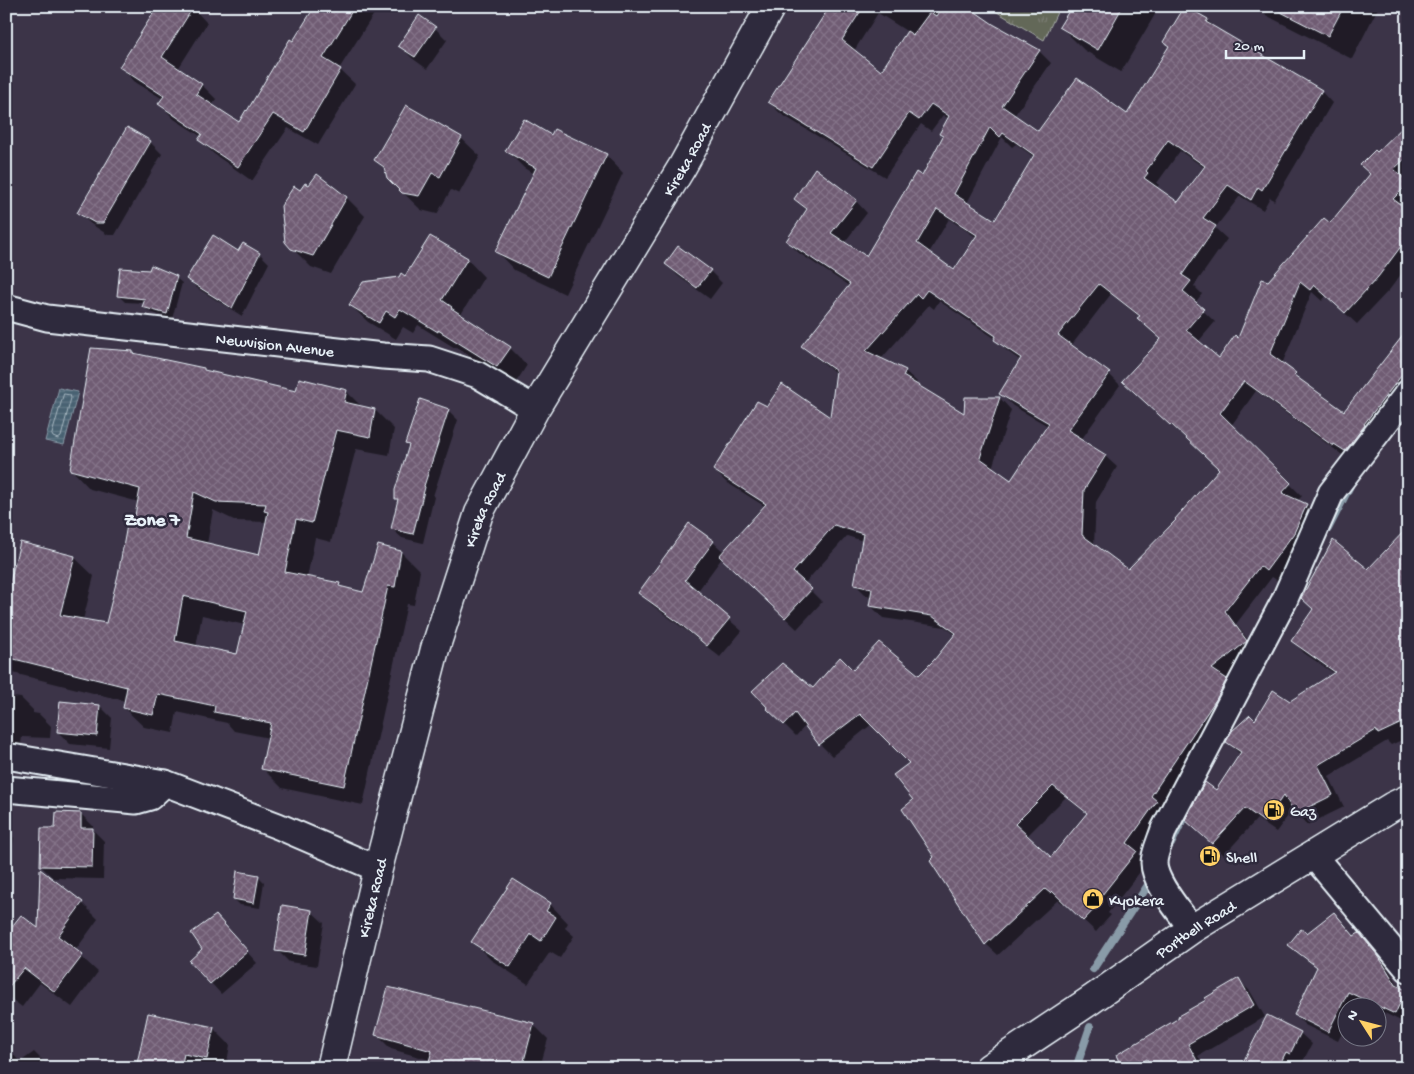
<svg xmlns="http://www.w3.org/2000/svg" width="1414" height="1074" font-family="'Gochi Hand',sans-serif">
<style>
.park{fill:url(#park-tufts);stroke:#a6aca8}
.water{fill:url(#water-rules);stroke:#899ba8}
.shadow{fill:#0007;fill-rule:evenodd}
.lines{fill:none;stroke-linecap:round;stroke-linejoin:round}
.shore{stroke:#a8b8c2;stroke-width:1}
.stream{stroke:#899ba8;stroke-width:8}
.building{fill:url(#building-cross-hatch);stroke:#e8f1f8;fill-rule:evenodd}
.minor-casing{stroke:#e8f1f8;stroke-width:29}
.secondary-casing{stroke:#e8f1f8;stroke-width:31}
.minor{stroke:#2f2a3d;stroke-width:25}
.secondary{stroke:#2f2a3d;stroke-width:28}
.labels{text-anchor:middle;stroke-width:5;stroke-linejoin:round;paint-order:stroke}
.street-label{font-size:16px;fill:#e8f1f8;stroke:#2f2a3d}
.poi-label{font-size:16px;fill:#e8f1f8;stroke:#2f2a3d;text-anchor:start}
.quarter-label{font-size:19px;font-weight:bold;fill:#e8f1f8;stroke:#2f2a3d}
</style>
<defs>
<pattern id="park-tufts" width="24" height="20" patternUnits="userSpaceOnUse" patternTransform="scale(1.25)"><rect width="24" height="20" fill="#646759"/><path d="M3 7l-1-3M5 7V3M7 7l1-3M15 17l-1-3M17 17v-4M19 17l1-3" fill="none" stroke="#7a7d72"/></pattern>
<pattern id="water-rules" width="6" height="5" patternUnits="userSpaceOnUse" patternTransform="scale(1.25)"><rect width="6" height="5" fill="#496272"/><path d="M0 2.5h6" fill="none" stroke="#637987"/></pattern>
<pattern id="building-cross-hatch" width="8" height="8" patternUnits="userSpaceOnUse" patternTransform="scale(1.25)"><rect width="8" height="8" fill="#6f5b73"/><path d="M0 0l8 8M0 8l8-8" fill="none" stroke="#847388"/></pattern>
</defs>
<rect width="100%" height="100%" fill="#3c3448"/>
<filter id="ink" filterUnits="userSpaceOnUse"><feTurbulence type="fractalNoise" baseFrequency=".02" numOctaves="2"/><feDisplacementMap in="SourceGraphic" scale="10" xChannelSelector="R" yChannelSelector="G"/><feConvolveMatrix kernelMatrix="1 2 1 2 8 2 1 2 1" color-interpolation-filters="sRGB"/></filter>
<g filter="url(#ink)">
<polygon class="park" points="987,6 1060,6 1044,40"/>
<polygon class="water" points="59,388 78,392 64,445 45,441"/>
<g class="shadow">
<polygon points="317,6 379,6 339,69 355,84 318,145 288,128 252,181 214,154 200,140 202,137 174,119 160,104 163,99 135,82 121,67 193,8 207,23 178,69 202,85 216,99 212,106 239,124"/>
<path d="M842,6H963L1039,51L1051,63L1014,116L1038,133L1128,115L1170,47L1165,42L1207,20L1215,28L1321,91L1332,103L1274,201L1270,197L1263,210L1240,196L1215,228L1227,239L1194,286L1202,294L1195,303L1215,322L1198,342L1219,360L1239,340L1268,283L1330,225L1372,174L1377,154L1408,124V179L1405,181L1408,184V208L1406,210L1408,211V265L1390,289L1357,324L1326,296L1322,301L1312,292L1282,364L1305,384L1345,412L1408,340V394L1345,457L1256,391L1231,426L1302,496L1297,501L1307,505L1318,516L1305,545L1278,581L1272,577L1236,624L1258,653L1225,680L1238,692L1168,814L1139,854L1147,863L1108,913L1111,915L1096,932L1064,902L1062,904L1058,900L998,955L986,944L936,858L915,801L911,763L872,724L832,756L820,744L806,725L796,736L781,721L813,690L853,672L919,676L935,660L956,635L945,627L883,618L871,606L872,597L867,596L855,584L863,541L847,536L804,584L822,602L797,629L722,558L697,592L742,631L720,657L691,634L652,605L640,593L713,542L724,552L766,507L726,482L714,470L767,408L830,419L836,373L815,357L803,345L849,286L799,253L787,241L807,211L796,199L856,201L867,213L844,243L867,258L922,178L944,137L949,119L943,115L931,131L921,124L885,177L781,114L769,102ZM878,13L908,32L882,72L854,51ZM1002,137L1012,147L1016,144L1034,157L995,222L967,203ZM1180,151L1205,168L1178,204L1156,188L1159,185L1157,183ZM949,219L976,237L954,272L929,253ZM1111,294L1140,317L1139,318L1162,340L1136,393L1220,469L1178,521L1128,570L1094,545L1096,502L1117,467L1105,456L1081,440L1120,385L1109,374L1071,346ZM939,301L996,339L1007,351L1021,361L1001,394L1013,406L1048,426L1011,481L992,468L1011,410L1000,398H966V415L916,385L917,382L905,371L881,359L929,305L934,309ZM1066,797L1088,814L1051,859L1027,836Z"/>
<polygon points="1073,6 1160,6 1121,72 1084,50 1061,27"/>
<polygon points="1248,6 1379,6 1352,59"/>
<polygon points="435,28 447,40 427,69 412,58 400,46"/>
<polygon points="552,137 606,155 623,173 565,294 514,270 497,252 534,174 524,168 507,151"/>
<polygon points="461,138 480,156 459,194 451,190 437,214 421,210 388,178 386,170 375,159"/>
<polygon points="150,142 162,154 115,235 108,235 91,224 78,212"/>
<polygon points="318,176 347,198 365,216 331,274 311,267 292,248 300,191 309,187"/>
<polygon points="431,237 467,259 484,277 460,316 510,348 527,365 515,384 456,347 455,348 418,325 413,333 403,327 396,339 368,322 350,305 406,277"/>
<polygon points="243,245 260,254 269,263 242,316 197,288 188,279 239,253"/>
<polygon points="678,248 710,271 722,283 710,299 678,276 666,264"/>
<polygon points="176,278 182,283 172,319 150,312 144,307 145,303 125,302 119,296"/>
<path d="M133,352L135,355L203,369L206,371L296,392L346,391L362,407L375,410L394,429L389,455L356,449L331,542L315,538L307,578L339,585L343,589L364,594L401,552L420,571L414,605L407,604L363,805L282,788L262,768L269,738L234,731L227,723L177,712L173,733L144,727L124,708L125,701L13,673L6,666V603L74,557L94,576L83,620L107,625L134,528L139,502L90,489L71,469ZM213,510L236,521L267,522L260,556L207,544ZM202,615L245,625L238,656L196,647Z"/>
<polygon points="448,410 458,420 433,496 434,497 423,543 402,538 392,529 399,501 397,498 410,447 406,444"/>
<polygon points="1408,537 1408,737 1391,745 1387,741 1329,776 1344,807 1307,825 1293,809 1276,832 1257,819 1224,855 1198,831 1216,792 1241,755 1227,742 1255,722 1290,703 1335,674 1304,653 1293,641 1368,570"/>
<polygon points="6,696 21,698 33,710 33,713 39,714 51,726 50,738 22,737 20,751 6,749"/>
<polygon points="100,706 112,718 109,748 70,744 58,732"/>
<polygon points="81,814 93,826 93,830 104,841 103,879 53,878 41,866 56,829"/>
<polygon points="6,831 14,838 6,887"/>
<polygon points="258,876 264,882 260,908 240,905 234,899"/>
<polygon points="50,878 82,903 98,919 75,951 98,972 72,1007 40,983 22,1007 6,995 6,936 39,931"/>
<polygon points="514,880 550,904 568,923 565,928 574,936 560,958 550,952 528,984 491,960 473,942"/>
<polygon points="311,911 324,923 317,966 289,962 277,950"/>
<polygon points="1334,913 1355,937 1359,934 1369,944 1388,968 1401,989 1408,993 1408,1017 1405,1023 1376,1009 1376,1006 1370,1006 1358,1001 1356,1006 1346,1006 1346,1025 1338,1041 1305,1025 1295,1015 1318,968 1290,945 1307,935"/>
<polygon points="216,917 257,963 221,994 191,961 204,949"/>
<polygon points="1238,980 1250,991 1265,1017 1198,1056 1205,1068 1124,1068 1181,1018"/>
<polygon points="533,1024 548,1039 542,1060 562,1065 565,1068 428,1068 430,1060 391,1049 377,1035"/>
<polygon points="213,1028 230,1045 226,1068 137,1068"/>
<polygon points="1300,1033 1312,1044 1301,1065 1297,1063 1295,1068 1242,1068"/>
<polygon points="6,1046 20,1062 34,1052 50,1068 6,1068"/>
</g>
<g class="lines">
<polygon class="shore" points="64,394 70,395 71,398 61,437 58,439 53,437 52,435"/>
<g class="stream">
<polyline points="1328,529 1350,486"/>
<polyline points="1171,844 1184,817"/>
<polyline points="1093,969 1152,879"/>
<polyline points="1076,1068 1090,1027"/>
</g>
</g>
<g class="building">
<polygon points="158,6 194,6 162,57 202,84 196,94 239,122 246,110 247,111 290,39 293,41 315,6 355,6 323,58 341,69 304,132 273,114 238,167 198,140 202,134 158,104 164,96 119,67"/>
<path d="M830,6H864L842,40L881,71L907,31L913,35L930,12L936,16L943,6H967L993,24L1040,50L1002,106L1038,131L1077,78L1127,114L1169,46L1163,42L1185,6L1208,19L1206,22L1322,90L1262,190L1258,187L1251,200L1228,185L1203,218L1216,226L1182,275L1191,281L1183,291L1204,309L1186,330L1219,358L1235,335L1238,338L1262,279L1268,281L1324,218L1330,223L1370,174L1360,165L1375,150L1377,152L1408,122V156L1394,169L1408,182V184L1393,199L1408,210V237L1378,277L1345,313L1314,285L1310,290L1300,282L1270,354L1296,373L1294,375L1344,411L1408,329V367L1364,424L1365,425L1345,451L1334,444L1333,446L1244,381L1220,413L1291,483L1282,493L1307,504L1294,533L1266,571L1260,566L1225,611L1247,641L1212,669L1227,679L1217,698L1151,796L1157,801L1127,843L1137,851L1098,900L1100,903L1083,921L1052,891L1050,893L1045,889L985,945L930,861L934,857L902,809L913,800L893,775L909,763L860,714L819,745L795,713L784,725L767,709L768,708L752,691L782,663L813,688L840,657L853,670L879,642L919,675L934,660L956,633L932,616L869,606L872,589L854,585L863,534L834,525L793,572L812,589L785,618L719,556L766,504L713,470L757,401L767,406L782,384L830,417L836,371L801,346L850,284L786,241L807,209L794,199L815,168L857,200L831,233L866,256L916,172L922,176L943,136L939,134L949,116L931,104L919,120L909,113L873,167L768,102ZM990,127L1000,137L1003,133L1034,155L995,220L954,194ZM1168,140L1205,166L1178,202L1144,178L1148,173L1146,171ZM937,209L977,235L954,270L917,243ZM1099,284L1140,316L1137,318L1161,339L1122,381L1170,425L1171,424L1219,469L1175,519L1176,520L1128,569L1082,535L1084,490L1106,455L1077,437L1078,436L1068,430L1110,373L1058,335ZM927,290L996,336L994,340L1021,358L999,394L1049,423L1011,480L980,458L1000,397H965L964,413L903,376L906,370L866,351L917,294L921,298ZM1053,786L1087,813L1051,857L1015,824Z"/>
<polygon points="1072,6 1123,6 1098,50 1059,27"/>
<polygon points="1269,6 1344,6 1328,36"/>
<polygon points="419,15 436,27 415,57 398,46"/>
<polygon points="406,105 462,137 440,177 432,173 419,196 402,193 387,178 384,167 374,160"/>
<polygon points="524,119 551,135 554,129 607,154 548,277 495,252 536,168 505,151"/>
<polygon points="127,127 151,141 103,223 95,223 77,213"/>
<polygon points="317,174 347,197 313,256 291,249 285,242 281,206 294,186 300,190 305,183 309,185"/>
<polygon points="213,235 238,251 243,243 260,253 232,308 186,279"/>
<polygon points="430,236 468,258 442,300 452,307 451,308 511,347 497,367 438,330 438,332 400,309 395,317 386,311 379,323 349,305 363,282 399,277 401,273 405,276"/>
<polygon points="678,246 711,270 697,288 665,264"/>
<polygon points="151,265 177,276 167,314 142,307 145,299 117,296 120,268 149,270"/>
<path d="M91,348L133,351V353L204,368V370L296,391L299,378L347,390L344,402L375,409L370,437L336,430L312,523L296,519L285,572L340,583L339,586L363,592L378,545L401,551L395,587L388,586L344,786L261,769L271,723L214,712L215,706L158,694L153,715L123,708L127,687L6,657V598L20,542L75,556L60,615L106,623L118,575L127,525L133,526L140,489L70,470ZM194,492L216,502L266,504L264,511L268,512L259,555L186,538ZM183,596L247,611L237,654L175,641Z"/>
<polygon points="420,399 449,409 424,486 425,487 413,534 391,529 398,499 395,499 395,490 409,445 405,444"/>
<polygon points="689,523 714,541 685,580 730,618 707,646 678,622 638,593"/>
<polygon points="1408,527 1408,720 1378,734 1376,730 1318,765 1333,795 1295,814 1284,795 1264,822 1245,808 1212,844 1185,820 1205,782 1216,790 1241,752 1226,742 1232,731 1250,715 1255,720 1273,690 1290,701 1335,672 1291,641 1313,609 1301,598 1333,540 1368,569"/>
<polygon points="60,701 100,705 97,736 57,732"/>
<polygon points="56,812 81,813 81,828 93,828 92,867 40,866 41,828 55,828"/>
<polygon points="40,869 83,902 58,936 83,955 55,992 24,968 6,990 6,934 21,915 38,928"/>
<polygon points="237,871 259,875 254,903 233,899"/>
<polygon points="513,879 551,903 546,911 556,917 541,941 531,934 510,967 471,942"/>
<polygon points="282,905 312,910 305,955 275,951"/>
<polygon points="1334,912 1354,936 1359,933 1379,957 1396,985 1406,990 1395,1014 1348,992 1328,1032 1294,1015 1317,967 1288,945 1301,929 1307,933"/>
<polygon points="216,915 248,951 210,984 189,961 202,949 191,933"/>
<polygon points="1239,978 1254,1005 1188,1044 1201,1068 1152,1068 1147,1059 1131,1068 1122,1068 1116,1055 1179,1018 1178,1016 1206,1000 1205,998"/>
<polygon points="388,987 534,1023 522,1068 427,1068 432,1051 375,1035"/>
<polygon points="148,1013 214,1027 207,1059 184,1054 181,1068 136,1068"/>
<polygon points="1267,1015 1301,1032 1290,1054 1286,1052 1278,1068 1240,1068"/>
</g>
<g class="lines">
<g class="minor-casing">
<g id="minor">
<path id="s1" d="M6,307L47,318L383,356L429,359L478,375L535,409"/>
<polyline points="6,756 165,783 278,826 378,869"/>
<polyline points="6,789 136,801 150,797 165,783"/>
<polyline points="1313,855 1408,969"/>
<path d="M1192,929C1181,913 1154,883 1154,863C1154,853 1161,839 1164,829L1284,601L1331,493L1408,393"/>
</g>
</g>
<g class="secondary-casing">
<g id="secondary">
<path id="s2" d="M331,1068L378,869L435,649L479,513L535,409L682,167L771,6"/>
<path id="s3" d="M989,1068L1091,1000L1192,929L1393,806L1408,799"/>
</g>
</g>
<use href="#minor" class="minor"/>
<use href="#secondary" class="secondary"/>
</g>
</g>
<defs>
<g id="fuel-disc" transform="scale(1.125)"><circle r="9.5" fill="#ffd166" stroke="#2f2a3d"/><path d="M-5.5-6h7V0h2V4h1.3V-2.5L3-4.5l.8-.8L6-3V5H2.5V1h-1V6h-7ZM-4.2-4.7v3.2H.2V-4.7Z" fill="#111"/></g>
<g id="shop-disc" transform="scale(1.125)"><circle r="9.5" fill="#ffd166" stroke="#2f2a3d"/><path d="M-5-2.5h2.3a2.7 3.5 0 0 1 5.4 0H5L5.5 6h-11ZM-1.5-2.5h3a1.5 2.3 0 0 0-3 0Z" fill="#111"/></g>
</defs>
<g fill-rule="evenodd">
<use href="#fuel-disc" x="1274" y="810"/>
<use href="#fuel-disc" x="1210" y="856"/>
<use href="#shop-disc" x="1093" y="899"/>
</g>
<g class="labels">
<g class="street-label">
<text dy="6" stroke="none"><textPath href="#s2" startOffset="985">Kireka Road</textPath></text>
<text dy="6" stroke="none"><textPath href="#s1" startOffset="272">Newvision Avenue</textPath></text>
<text dy="6" stroke="none"><textPath href="#s2" startOffset="580">Kireka Road</textPath></text>
<text dy="6" stroke="none"><textPath href="#s2" startOffset="175">Kireka Road</textPath></text>
<text dy="6" stroke="none"><textPath href="#s3" startOffset="249">Portbell Road</textPath></text>
</g>
<g class="poi-label">
<text x="1290" y="816">Gaz</text>
<text x="1226" y="862">Shell</text>
<text x="1109" y="905">Kyokera</text>
</g>
<g class="quarter-label">
<text x="152" y="525">Zone 7</text>
</g>
</g>
<rect width="1414" height="1074" fill="none" stroke="#2f2a3d" stroke-width="25"/>
<rect x="12" y="12" width="1389" height="1049" fill="none" stroke="#e8f1f8" stroke-width="2" filter="url(#ink)"/>
<g transform="translate(1362 1022) rotate(306)"><circle r="24" fill="#2f2a3d" stroke="#797a88"/>
<path d="M0-4L9 19L0 12L-9 19Z" fill="#ffd166"/>
<text y="-8" font-size="14" font-weight="bold" text-anchor="middle" fill="#e8f1f8">N</text>
</g>
<path d="M1226 50v8h78v-8" fill="none" stroke="#e8f1f8" stroke-width="2.5"/>
<text x="1234" y="50" font-size="15" fill="#e8f1f8" stroke="#2f2a3d" stroke-width="4" paint-order="stroke">20 m</text>
</svg>
